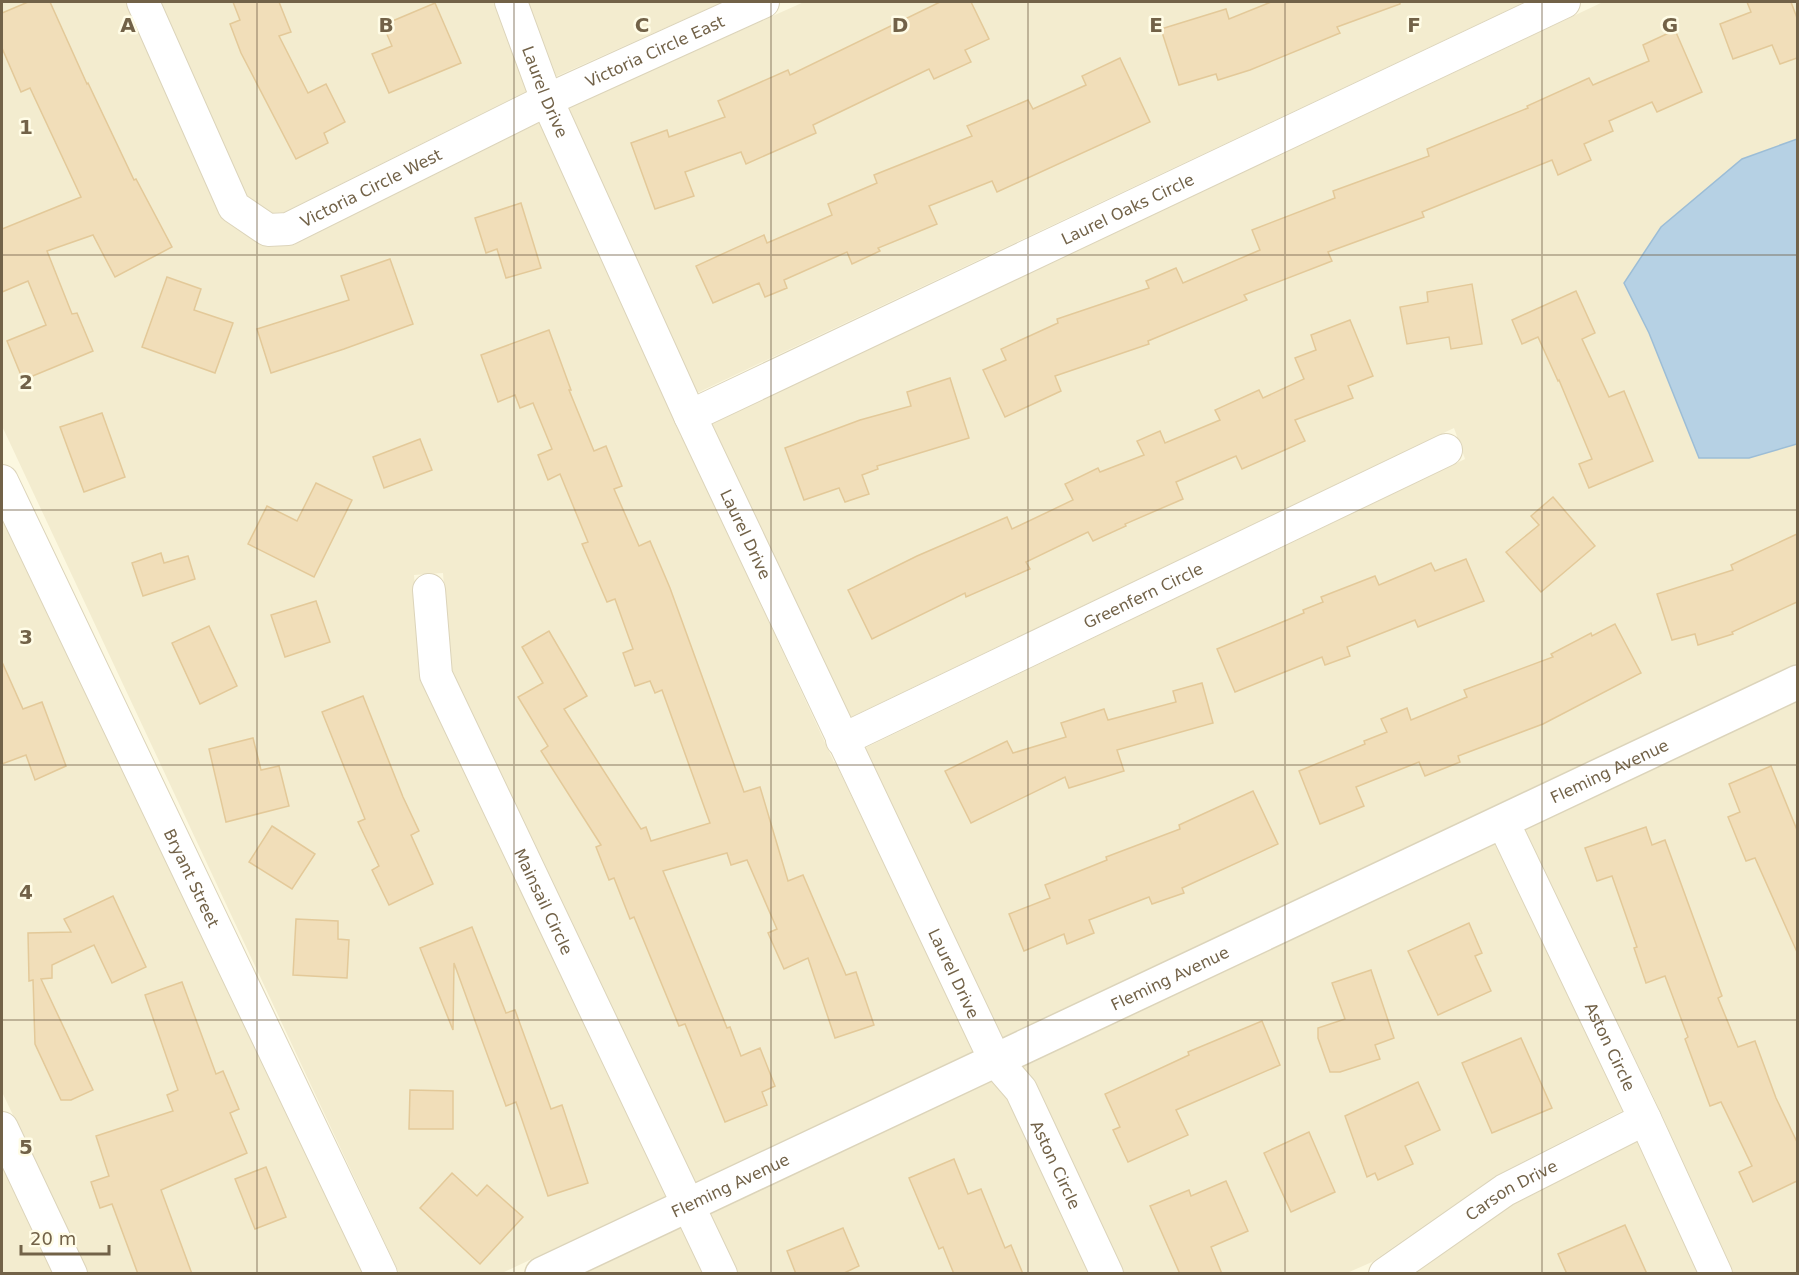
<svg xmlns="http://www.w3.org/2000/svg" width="1799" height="1275" font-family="'DejaVu Sans',sans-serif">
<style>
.residential{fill:#f3eccf}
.water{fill:#b6d1e4;stroke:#9cbdd6;stroke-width:1.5}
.building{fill:#f1deb9;stroke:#e3c999;stroke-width:1.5}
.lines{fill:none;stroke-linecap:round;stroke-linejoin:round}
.minor-casing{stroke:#dcd4ba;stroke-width:34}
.tertiary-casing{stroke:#dcd4ba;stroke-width:36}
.minor{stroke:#fff;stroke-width:32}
.tertiary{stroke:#fff;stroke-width:33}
.grid{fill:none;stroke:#726248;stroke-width:1.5;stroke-opacity:0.55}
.labels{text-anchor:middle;stroke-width:5;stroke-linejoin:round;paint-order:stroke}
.street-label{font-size:16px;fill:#726248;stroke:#fffce6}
.grid-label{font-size:20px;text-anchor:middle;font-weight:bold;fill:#726248;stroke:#fffce6;stroke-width:5;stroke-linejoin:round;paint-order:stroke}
</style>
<rect width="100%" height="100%" fill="#fcf8e0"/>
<g class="residential">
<polygon points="2,2 126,2 221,215 227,222 260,244 268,247 294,245 540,122 676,422 681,437 683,437 834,762 835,762 974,1051 694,1183 450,669 443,573 414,575 423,683 666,1196 502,1273 399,1273 2,426"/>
<polygon points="160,2 494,2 527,91 284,212 272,213 246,195"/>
<polygon points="527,2 723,2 555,77"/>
<polygon points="804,2 1525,2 697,393 568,108"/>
<polygon points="1603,2 1797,2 1797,139 1742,159 1661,227 1624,283 1649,333 1749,458 1797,444 1797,663 1002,1038 863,749 1465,459 1454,428 849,718 711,424"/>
<polygon points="2,499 364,1273 88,1273 2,1092"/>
<polygon points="1797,700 1797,1273 1733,1273 1653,1096 1524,830"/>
<polygon points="1497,843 1624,1110 1497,1175 1372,1262 1347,1273 1124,1273 1034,1082 1021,1066"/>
<polygon points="992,1081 1009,1100 1090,1273 738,1273 709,1213"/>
<polygon points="1638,1141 1699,1274 1413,1274 1512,1205"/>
<polygon points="2,1164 54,1273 2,1273"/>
<polygon points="681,1226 704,1273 581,1274"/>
</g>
<polygon class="water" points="1797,139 1797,444 1749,458 1699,458 1649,333 1624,283 1661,227 1742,159"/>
<g class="building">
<polygon points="28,2 50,2 87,84 88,83 134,180 136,179 172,247 115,277 93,235 47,251 72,314 77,313 93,351 23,380 7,341 46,325 28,281 2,292 2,229 81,197 30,88 21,92 2,48 2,13"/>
<polygon points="233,2 279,2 291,32 279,36 308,93 326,84 345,122 324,133 328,143 296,159 241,53 230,24 240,20"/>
<polygon points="940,2 971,2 989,39 965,50 971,62 934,79 929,69 813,125 816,133 746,164 741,152 685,172 694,196 655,209 631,143 667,130 669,137 725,117 718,101 788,70 790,75"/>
<polygon points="1271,2 1400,2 1400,4 1337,27 1340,33 1250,70 1218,80 1216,74 1179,85 1161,29 1226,9 1229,19"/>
<polygon points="1747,2 1791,2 1797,18 1797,58 1780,64 1772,45 1733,59 1720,24 1751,12"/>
<polygon points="435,3 461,63 389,93 372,54 392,46 383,25"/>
<polygon points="1675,30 1702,92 1657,112 1652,102 1609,121 1613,131 1584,144 1591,160 1558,175 1552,160 1422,212 1424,217 1328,252 1332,261 1244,295 1247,300 1148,341 1149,344 1055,376 1061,391 1005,417 983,370 1006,360 1001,349 1058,323 1057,319 1149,288 1146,281 1176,268 1183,283 1260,250 1252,230 1335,198 1333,191 1429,156 1427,149 1528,108 1527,106 1589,78 1593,85 1649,61 1643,45"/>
<polygon points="1120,58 1150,122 997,192 992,181 929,206 937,224 878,248 880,251 852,264 847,252 784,280 787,288 765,297 759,283 713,303 696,266 764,235 767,243 832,215 828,204 877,183 874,175 972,136 967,126 1028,100 1033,109 1086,85 1082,76"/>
<polygon points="521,203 541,268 506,278 497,249 486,253 475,218"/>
<polygon points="390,259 413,324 344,349 271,373 257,329 349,300 341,276"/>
<polygon points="167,277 201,289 194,310 233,323 215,373 142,347"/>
<polygon points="1472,284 1482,344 1451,349 1449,337 1407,344 1400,307 1428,302 1427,292"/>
<polygon points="1576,291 1595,333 1582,339 1609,397 1624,391 1653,461 1589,488 1579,464 1592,459 1559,380 1558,381 1538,337 1522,344 1512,320"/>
<polygon points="1350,320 1373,376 1348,386 1353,398 1295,420 1305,441 1242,469 1236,456 1176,482 1183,499 1125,524 1126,526 1093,541 1088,532 1026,562 1030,569 966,597 965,593 872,639 848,590 917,556 1007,517 1012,529 1073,500 1065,484 1098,468 1100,472 1144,455 1137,441 1160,431 1165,443 1220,420 1215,410 1259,390 1263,398 1304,379 1295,358 1316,350 1311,335"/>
<polygon points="549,330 571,390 569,390 594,451 606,446 622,486 614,489 639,546 650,541 670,588 744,792 760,787 788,881 803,875 846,975 856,972 874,1025 835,1038 808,958 784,969 768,933 777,929 747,860 731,865 727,853 663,871 727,1028 730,1027 741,1056 760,1048 775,1086 762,1092 767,1105 725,1122 685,1024 679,1026 634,917 630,919 614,878 609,880 596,847 601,845 541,751 548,746 518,697 543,683 522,647 549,631 587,696 564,709 641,829 646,827 651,841 710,823 662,690 655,693 650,681 635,686 623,653 633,649 615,599 607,602 582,544 588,542 560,474 548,480 538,455 552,449 533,403 520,408 515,395 498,402 481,355"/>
<polygon points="950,378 969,438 877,466 878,469 862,475 869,494 845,502 839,488 804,500 785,448 860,420 911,406 907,392"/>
<polygon points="102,413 125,477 84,492 60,427"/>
<polygon points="420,439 432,470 384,488 373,457"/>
<polygon points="316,483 352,500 314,577 248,544 267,506 297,521"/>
<polygon points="1553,497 1595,546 1541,592 1506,552 1539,525 1531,516"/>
<polygon points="1797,534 1797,602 1732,632 1733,634 1698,645 1695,634 1672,640 1657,594 1733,570 1731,565"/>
<polygon points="161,553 164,563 188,556 195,579 143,596 132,563"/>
<polygon points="1466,559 1484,601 1418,627 1415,620 1347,647 1350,656 1325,665 1322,657 1235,692 1217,649 1304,613 1303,610 1323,602 1321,597 1375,576 1379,585 1431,563 1435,571"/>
<polygon points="316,601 330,642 285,657 271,615"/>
<polygon points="1615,624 1641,673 1543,724 1458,756 1460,762 1425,776 1419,762 1356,787 1364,806 1320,824 1299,771 1365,744 1364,741 1387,732 1381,719 1407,708 1411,720 1467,697 1464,690 1553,657 1551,654 1591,633 1592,636"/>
<polygon points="209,626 237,686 200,704 172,643"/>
<polygon points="2,662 23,709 42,702 66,766 35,780 26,755 2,764"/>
<polygon points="1202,683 1213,723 1117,750 1124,771 1069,788 1065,777 971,823 945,771 1007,741 1013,753 1066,737 1061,723 1104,709 1108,720 1176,702 1173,691"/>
<polygon points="363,696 403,797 419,831 411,835 433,884 389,905 372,870 379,866 358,822 365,819 322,712"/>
<polygon points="253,738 261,770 279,766 289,806 226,822 209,749"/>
<polygon points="1771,766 1797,830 1797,952 1755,858 1746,861 1728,817 1740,812 1729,784"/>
<polygon points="1253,791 1278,844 1182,888 1184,893 1152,904 1149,897 1089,920 1094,933 1067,944 1064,934 1024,951 1009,914 1050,898 1045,885 1107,860 1106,857 1180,829 1179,825"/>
<polygon points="272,826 315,854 292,889 249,862"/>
<polygon points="1646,827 1652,845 1665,840 1722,996 1718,998 1738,1047 1755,1041 1776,1098 1797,1142 1797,1181 1753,1202 1739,1172 1752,1166 1721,1102 1710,1106 1685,1039 1688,1037 1665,976 1646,983 1634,948 1637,947 1612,876 1597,881 1585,848"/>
<polygon points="113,896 146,967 112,983 94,945 52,965 52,978 41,979 93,1090 71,1100 61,1100 35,1044 33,980 29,981 28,933 71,932 64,919"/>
<polygon points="296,919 338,921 338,939 349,940 347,978 293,975"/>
<polygon points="1469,923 1482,953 1475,956 1491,991 1438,1015 1408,951"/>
<polygon points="472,927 506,1013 515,1010 551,1109 562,1105 588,1183 548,1196 516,1102 506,1106 454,963 453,1030 420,948"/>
<polygon points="1371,970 1394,1038 1375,1045 1380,1059 1340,1072 1330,1072 1318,1038 1318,1028 1345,1019 1332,983"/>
<polygon points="182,982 216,1074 223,1071 239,1109 230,1113 247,1153 161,1190 192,1274 138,1274 112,1204 100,1208 91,1182 109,1176 96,1136 173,1111 167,1095 178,1090 145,995"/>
<polygon points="1262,1021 1280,1065 1176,1110 1188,1135 1128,1162 1113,1130 1120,1127 1105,1094 1189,1055 1188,1052"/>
<polygon points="1521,1038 1552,1108 1492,1133 1462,1063"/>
<polygon points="1418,1082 1440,1130 1405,1146 1413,1164 1378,1180 1375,1173 1367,1177 1345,1116"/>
<polygon points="410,1090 453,1091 453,1129 409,1129"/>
<polygon points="1309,1132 1335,1192 1291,1212 1264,1153"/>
<polygon points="954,1159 968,1194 981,1189 1005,1248 1011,1245 1023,1274 954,1274 943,1247 939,1249 909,1178"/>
<polygon points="266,1167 286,1217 255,1229 235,1179"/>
<polygon points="452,1173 477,1196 487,1185 523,1217 480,1264 420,1208"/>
<polygon points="1226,1181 1248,1231 1211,1247 1222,1274 1180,1274 1150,1206 1189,1190 1191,1196"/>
<polygon points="1625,1225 1647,1274 1567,1274 1558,1254"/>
<polygon points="843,1228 859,1266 842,1274 796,1274 787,1251"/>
</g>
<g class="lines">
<g class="minor-casing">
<g id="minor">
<path id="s1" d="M143,2L234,207L268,230L288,229L547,100L763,2"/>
<path id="s2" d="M511,2L547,100L690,416L995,1060L1021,1090L1107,1274"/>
<path id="s3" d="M690,416L1564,2"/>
<path id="s4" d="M2,481L381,1274"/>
<path id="s5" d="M429,590L436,675L721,1274"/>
<path id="s6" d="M842,740L1446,450"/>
<path id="s7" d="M1503,822L1645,1119L1716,1274"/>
<polyline points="2,1128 71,1274"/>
<path id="s8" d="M1385,1274L1505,1190L1645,1119"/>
</g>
</g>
<g class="tertiary-casing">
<g id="tertiary">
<path id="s9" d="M542,1274L1798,682"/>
</g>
</g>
<use href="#minor" class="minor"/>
<use href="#tertiary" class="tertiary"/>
</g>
<path class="grid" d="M257,2V1274M514,2V1274M771,2V1274M1028,2V1274M1285,2V1274M1542,2V1274M2,255H1798M2,510H1798M2,765H1798M2,1020H1798"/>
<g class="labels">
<g class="street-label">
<text dy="6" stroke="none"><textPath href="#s1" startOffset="693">Victoria Circle East</textPath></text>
<text dy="6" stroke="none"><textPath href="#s2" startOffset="96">Laurel Drive</textPath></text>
<text dy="6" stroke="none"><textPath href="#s1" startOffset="378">Victoria Circle West</textPath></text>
<text dy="6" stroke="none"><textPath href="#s3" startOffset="484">Laurel Oaks Circle</textPath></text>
<text dy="6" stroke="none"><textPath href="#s2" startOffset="582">Laurel Drive</textPath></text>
<text dy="6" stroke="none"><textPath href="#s6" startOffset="334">Greenfern Circle</textPath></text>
<text dy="6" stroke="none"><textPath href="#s9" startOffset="1180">Fleming Avenue</textPath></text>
<text dy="6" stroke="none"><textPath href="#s4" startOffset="440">Bryant Street</textPath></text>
<text dy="6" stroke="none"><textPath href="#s5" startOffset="336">Mainsail Circle</textPath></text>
<text dy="6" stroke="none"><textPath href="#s2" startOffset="1068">Laurel Drive</textPath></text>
<text dy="6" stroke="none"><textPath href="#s9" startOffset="694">Fleming Avenue</textPath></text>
<text dy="6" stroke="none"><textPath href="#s7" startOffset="249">Aston Circle</textPath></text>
<text dy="6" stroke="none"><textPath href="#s2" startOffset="1286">Aston Circle</textPath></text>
<text dy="6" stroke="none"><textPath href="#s9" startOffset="208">Fleming Avenue</textPath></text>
<text dy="6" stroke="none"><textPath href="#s8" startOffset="152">Carson Drive</textPath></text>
</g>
</g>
<g class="grid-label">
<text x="128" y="32">A</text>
<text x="386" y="32">B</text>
<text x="642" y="32">C</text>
<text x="900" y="32">D</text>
<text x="1156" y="32">E</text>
<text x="1414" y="32">F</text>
<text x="1670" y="32">G</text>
<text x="26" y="134">1</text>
<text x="26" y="389">2</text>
<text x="26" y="644">3</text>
<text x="26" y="899">4</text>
<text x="26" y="1154">5</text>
</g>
<rect width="1799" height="1275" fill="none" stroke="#726248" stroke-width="6"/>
<path d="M21 1245v9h88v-9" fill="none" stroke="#726248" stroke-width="3"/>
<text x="30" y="1245" font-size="18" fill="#726248" stroke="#fffce6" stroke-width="4.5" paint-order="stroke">20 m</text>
</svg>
